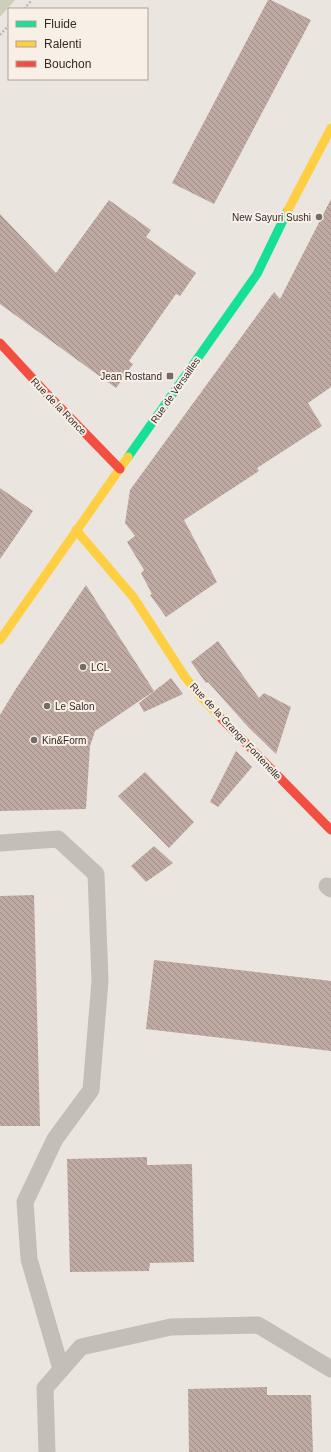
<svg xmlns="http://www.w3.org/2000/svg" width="331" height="1452" font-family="Helvetica,sans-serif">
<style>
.park{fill:#ccd0ba}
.building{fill:url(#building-back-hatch)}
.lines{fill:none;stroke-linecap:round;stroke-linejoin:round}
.path{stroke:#bcb6b1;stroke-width:2.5;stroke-dasharray:2 2;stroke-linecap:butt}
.lane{stroke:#c4beb8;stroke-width:17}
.fast{stroke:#16e098;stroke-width:9}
.slow{stroke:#ffcf43;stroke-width:9}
.jam{stroke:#f24e42;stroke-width:9}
.poi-dot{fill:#746c67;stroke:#f8f0e6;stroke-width:1.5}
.labels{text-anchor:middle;stroke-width:4;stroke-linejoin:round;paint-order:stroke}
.poi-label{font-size:10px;fill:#342b27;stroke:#f8f0e6;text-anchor:start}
.street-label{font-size:10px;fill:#342b27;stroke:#f8f0e6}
</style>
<defs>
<pattern id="building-back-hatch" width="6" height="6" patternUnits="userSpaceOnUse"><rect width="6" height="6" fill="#beaaa2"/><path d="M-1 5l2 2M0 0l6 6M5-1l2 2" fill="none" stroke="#9b8b84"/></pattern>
</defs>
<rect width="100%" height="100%" fill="#ebe5df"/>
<polygon class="park" points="0,0 15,0 0,17"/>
<g class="building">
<polygon points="268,0 271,0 311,20 214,204 172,183"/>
<polygon points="331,199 331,387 308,403 322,426 257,468 259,471 184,520 217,582 166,617 150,595 152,594 141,573 144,570 127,542 135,536 125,523 130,490 274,292 280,299"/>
<polygon points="109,200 151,230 146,237 196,273 180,296 176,294 129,361 133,364 116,388 0,304 0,214 56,273"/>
<polygon points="0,488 33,511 0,559"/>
<polygon points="86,585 154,691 95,731 90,746 86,809 0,811 0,715 17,687"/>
<polygon points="218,641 259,698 264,693 291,707 276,754 249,728 208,682 206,683 191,662"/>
<polygon points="171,678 183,694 144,712 139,703"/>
<polygon points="236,751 252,767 218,807 210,802"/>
<polygon points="145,772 194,822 169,848 118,796"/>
<polygon points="154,846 173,863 146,882 131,866"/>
<polygon points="34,895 40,1126 0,1126 0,896"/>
<polygon points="154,960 331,981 331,1051 146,1029"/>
<polygon points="147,1157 147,1165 192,1164 194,1262 150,1263 149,1271 70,1272 67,1159"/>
<polygon points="267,1387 267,1395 311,1395 313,1452 189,1452 188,1389"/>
</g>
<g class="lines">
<g class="path">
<polyline points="24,9 32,0"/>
<polyline points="0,35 9,25"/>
</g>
<g class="lane">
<polyline points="0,843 58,839 96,874 100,981 91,1090 55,1139 25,1202 29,1259 61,1369"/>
<polyline points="327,886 331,889"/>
<polyline points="47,1452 45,1388 81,1347 171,1327 258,1325 331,1369"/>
</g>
<polyline class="fast" points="128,457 257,274 288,210"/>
<g class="slow">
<polyline points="288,210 331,128"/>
<polyline points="76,530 134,598 185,677 202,698 222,719"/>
<polyline points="0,640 128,457"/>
</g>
<g class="jam">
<polyline points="0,343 47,394 120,469"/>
<polyline points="222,719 331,830"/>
</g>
</g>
<g class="poi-dot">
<circle cx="319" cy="217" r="4"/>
<rect x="166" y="372" width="8" height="8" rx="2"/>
<circle cx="83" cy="667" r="4"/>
<circle cx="47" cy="706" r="4"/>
<circle cx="34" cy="740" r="4"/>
</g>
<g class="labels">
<g class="poi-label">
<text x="311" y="221" text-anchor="end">New Sayuri Sushi</text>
<text x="162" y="380" text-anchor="end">Jean Rostand</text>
<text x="91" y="671">LCL</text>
<text x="55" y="710">Le Salon</text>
<text x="42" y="744">Kin&amp;Form</text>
</g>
<g class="street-label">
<text transform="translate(175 390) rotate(-55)" y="4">Rue de Versailles</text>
<text transform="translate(59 406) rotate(46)" y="4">Rue de la Ronce</text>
<text transform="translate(236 731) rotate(47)" y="4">Rue de la Grange Fontenelle</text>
</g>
</g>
<rect x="8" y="8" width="140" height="72" fill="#f8f0e6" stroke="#aaa19a"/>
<rect x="16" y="21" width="20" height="6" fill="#16e098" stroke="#aaa19a"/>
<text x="44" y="28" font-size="12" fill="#342b27">Fluide</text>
<rect x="16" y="41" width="20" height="6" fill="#ffcf43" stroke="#aaa19a"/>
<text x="44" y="48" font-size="12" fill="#342b27">Ralenti</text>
<rect x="16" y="61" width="20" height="6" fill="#f24e42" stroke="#aaa19a"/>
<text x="44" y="68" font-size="12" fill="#342b27">Bouchon</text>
</svg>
